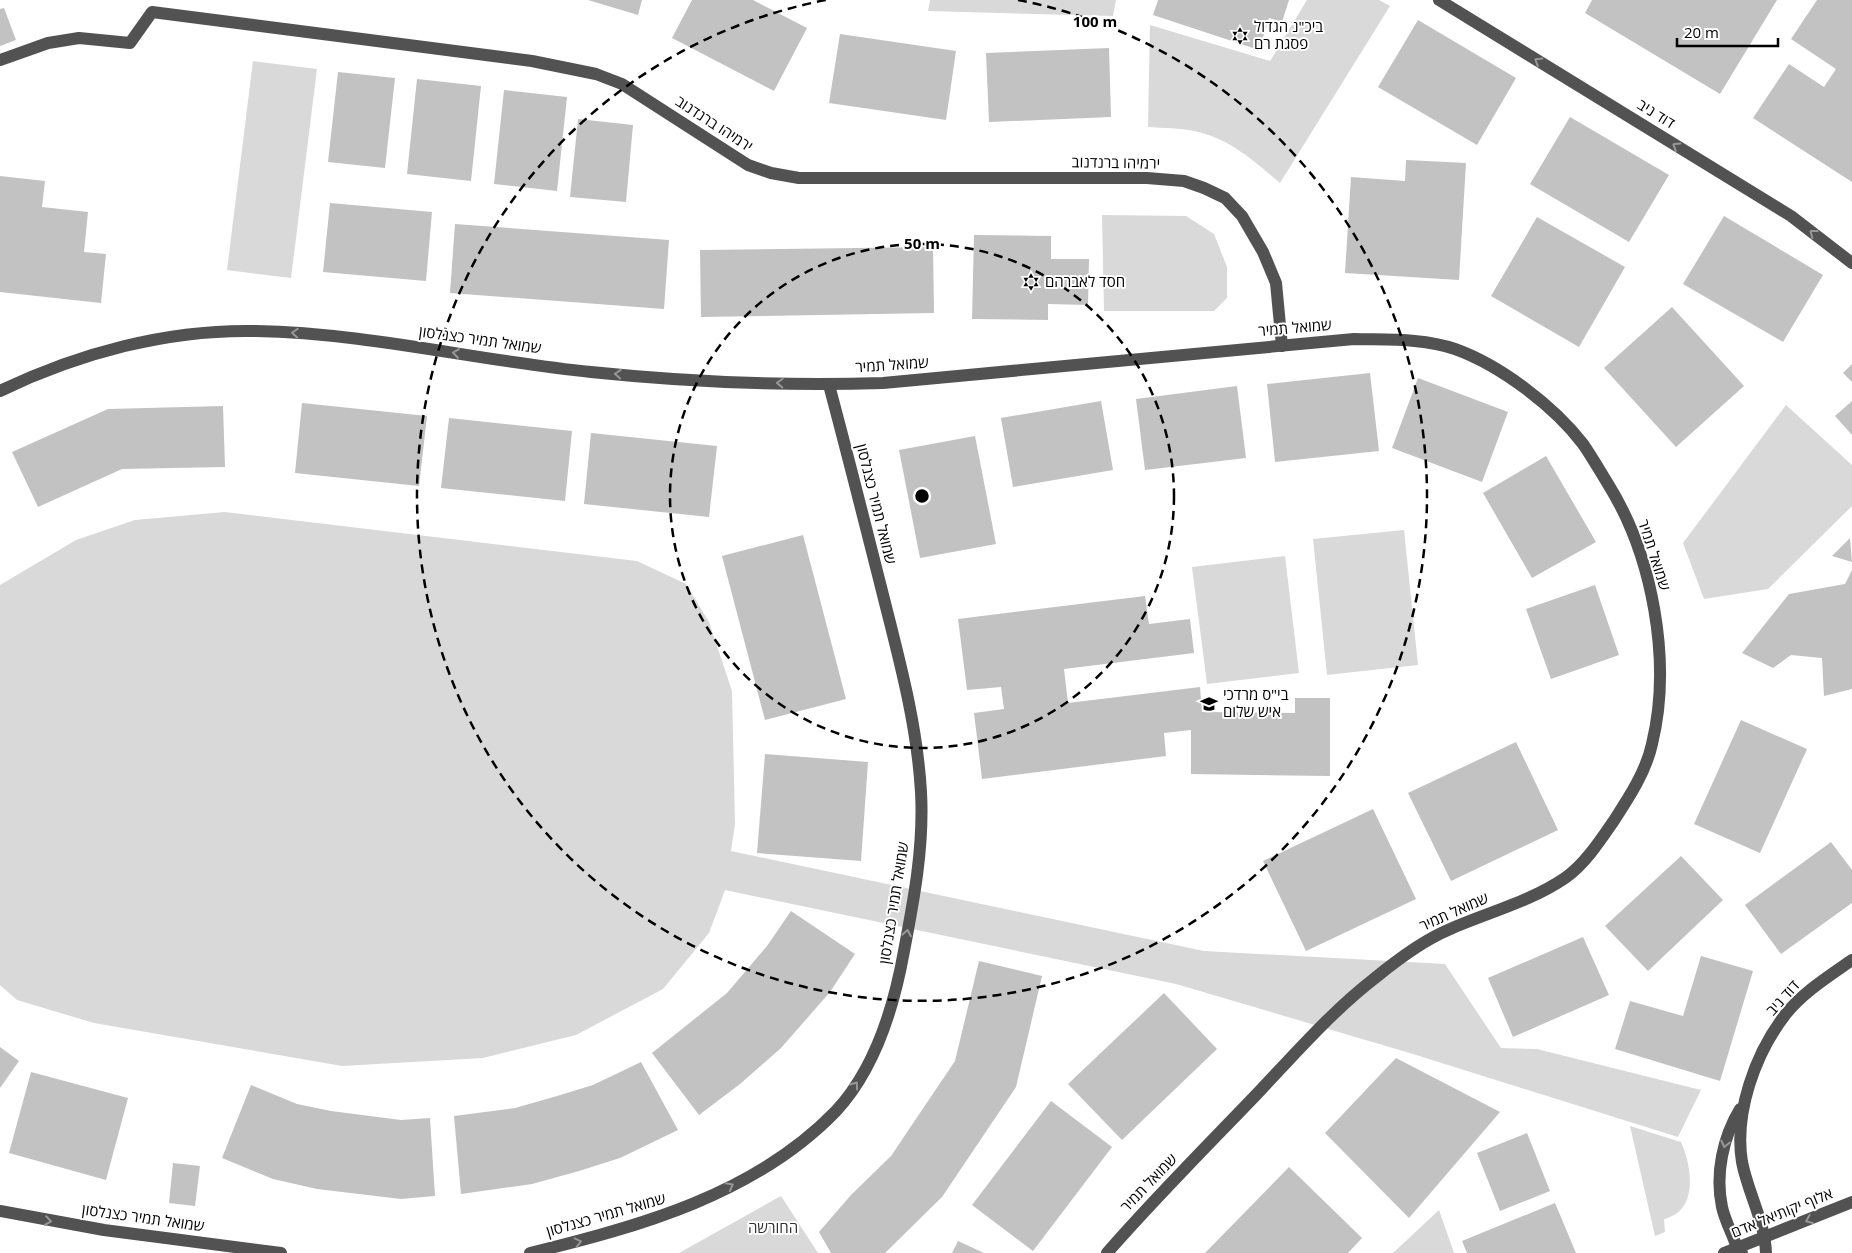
<svg xmlns="http://www.w3.org/2000/svg" width="1852" height="1253" font-family="'Open Sans',Heebo,sans-serif">
<style>
.green{fill:#d9d9d9}
.building{fill:#c2c2c2}
.lines{fill:none;stroke-linecap:round;stroke-linejoin:round}
.minor{stroke:#525252;stroke-width:12}
.oneway{stroke:#979797}
.ring{fill:none;stroke:#000;stroke-width:2.5;stroke-dasharray:9 6}
.labels{text-anchor:middle;stroke-width:4;stroke-linejoin:round;paint-order:stroke}
.poi-label{font-size:15px;fill:#000;stroke:#fff;text-anchor:start}
.street-label{font-size:15px;fill:#000;stroke:#fff}
.park-label{font-size:15px;fill:#303030;stroke:#fff}
.centre{fill:#000;stroke:#fff;stroke-width:2.5}
.ring-label{font-size:15px;text-anchor:middle;font-weight:bold;fill:#000;stroke:#fff;stroke-width:4;stroke-linejoin:round;paint-order:stroke}
</style>
<rect width="100%" height="100%" fill="#fff"/>
<g class="green">
<polygon points="930,0 1116,0 1113,16 928,11"/>
<path d="M1307,0H1379L1390,6L1280,183C1254,161 1229,138 1194,131C1180,128 1163,128 1148,127L1150,25L1270,61Z"/>
<polygon points="253,61 317,69 291,278 227,270"/>
<polygon points="1102,215 1186,216 1214,234 1227,267 1227,298 1214,311 1104,311"/>
<polygon points="1786,405 1852,465 1852,506 1768,589 1704,599 1683,543"/>
<polygon points="225,512 637,561 686,584 709,622 732,691 735,824 731,851 1204,951 1445,964 1501,1048 1537,1049 1701,1090 1678,1137 1413,1054 1176,984 725,890 709,933 663,989 576,1035 483,1058 342,1066 94,1023 17,1000 0,985 0,585 76,540 135,520"/>
<polygon points="1404,530 1418,665 1327,675 1313,539"/>
<polygon points="1285,556 1299,673 1207,684 1192,567"/>
<path d="M1630,1126L1681,1142C1692,1167 1699,1211 1664,1219L1665,1232L1655,1236Z"/>
<polygon points="781,1196 818,1253 679,1253"/>
<polygon points="1439,1210 1454,1253 1393,1253"/>
</g>
<g class="building">
<polygon points="588,0 642,0 638,15"/>
<polygon points="692,0 753,0 807,28 774,91 672,38"/>
<polygon points="1158,0 1289,0 1282,22 1269,18 1259,50 1153,15"/>
<polygon points="1592,0 1777,0 1720,94 1585,13"/>
<polygon points="1817,0 1852,0 1852,182 1753,118 1789,64 1824,87 1836,69 1791,39"/>
<polygon points="4,8 16,40 0,46 0,9"/>
<polygon points="1418,20 1516,78 1477,145 1378,87"/>
<polygon points="840,34 956,51 946,120 829,103"/>
<polygon points="1109,48 1111,117 989,122 986,53"/>
<polygon points="338,72 395,78 385,168 328,162"/>
<polygon points="417,79 481,86 471,181 407,174"/>
<polygon points="504,90 567,97 557,191 494,184"/>
<polygon points="1570,117 1669,175 1629,242 1530,184"/>
<polygon points="578,119 633,125 626,202 570,197"/>
<polygon points="1406,160 1466,163 1459,280 1345,273 1351,177 1405,181"/>
<polygon points="0,176 45,181 42,207 88,212 84,252 106,254 101,303 0,292"/>
<polygon points="330,203 432,212 426,281 323,272"/>
<polygon points="1724,216 1823,275 1783,342 1683,284"/>
<polygon points="1537,217 1625,267 1579,347 1491,296"/>
<polygon points="455,224 669,240 664,309 450,293"/>
<polygon points="974,235 1051,236 1051,259 1089,259 1088,305 1048,304 1048,320 972,319"/>
<polygon points="933,247 934,313 701,317 700,250"/>
<polygon points="1672,307 1744,386 1676,447 1604,368"/>
<polygon points="1852,364 1852,382 1843,373"/>
<polygon points="1370,373 1379,451 1275,462 1267,384"/>
<polygon points="1418,378 1508,412 1482,482 1392,448"/>
<polygon points="1237,386 1246,458 1145,470 1136,399"/>
<polygon points="1101,401 1113,470 1013,487 1001,418"/>
<polygon points="1852,401 1852,435 1835,416"/>
<polygon points="302,403 427,416 419,486 295,473"/>
<polygon points="223,406 225,467 122,469 38,507 12,452 108,409"/>
<polygon points="449,418 572,431 565,501 441,488"/>
<polygon points="591,433 717,446 709,517 584,504"/>
<polygon points="975,436 996,544 920,558 899,450"/>
<polygon points="1546,456 1596,542 1532,578 1483,493"/>
<polygon points="803,535 846,699 765,720 722,556"/>
<polygon points="1850,538 1852,562 1832,556"/>
<polygon points="1852,570 1852,689 1824,696 1822,658 1791,655 1773,668 1742,653 1789,594 1845,584"/>
<polygon points="1595,585 1619,655 1551,679 1526,609"/>
<polygon points="1145,596 1149,624 1190,619 1194,653 1064,669 1068,703 1200,687 1202,712 1295,713 1295,698 1330,698 1330,776 1191,774 1191,730 1164,733 1166,756 982,779 974,713 1004,709 1001,687 967,690 958,619"/>
<polygon points="1741,720 1807,749 1760,853 1694,824"/>
<polygon points="1516,742 1558,830 1451,881 1408,793"/>
<polygon points="765,754 868,762 861,861 757,853"/>
<polygon points="1373,809 1416,899 1306,951 1263,861"/>
<polygon points="1831,842 1852,870 1852,903 1781,954 1745,905"/>
<polygon points="1681,856 1723,900 1648,971 1605,926"/>
<polygon points="791,911 855,954 830,992 781,1048 740,1084 699,1115 652,1053 727,993 767,946"/>
<polygon points="1583,937 1609,995 1513,1037 1488,978"/>
<polygon points="1701,956 1753,971 1720,1081 1615,1049 1630,1001 1683,1016"/>
<polygon points="979,961 1042,976 1016,1087 942,1197 885,1253 831,1253 819,1232 851,1195 891,1156 955,1061"/>
<polygon points="1164,993 1217,1049 1122,1140 1068,1084"/>
<polygon points="0,1047 19,1061 0,1088"/>
<polygon points="1396,1058 1500,1112 1409,1218 1325,1133"/>
<polygon points="641,1062 678,1130 620,1158 579,1171 532,1184 461,1194 454,1116 515,1108 557,1096 593,1085"/>
<polygon points="31,1072 128,1098 106,1180 9,1153"/>
<polygon points="251,1085 297,1104 331,1111 401,1120 430,1118 435,1196 401,1199 317,1189 273,1179 222,1158"/>
<polygon points="1051,1101 1112,1147 1033,1251 972,1205"/>
<polygon points="1527,1133 1550,1191 1500,1211 1477,1153"/>
<polygon points="173,1163 200,1166 195,1206 169,1203"/>
<polygon points="1289,1167 1362,1238 1348,1253 1205,1253"/>
<polygon points="1555,1203 1576,1253 1467,1253 1462,1241"/>
<polygon points="958,1241 984,1253 952,1253"/>
</g>
<g class="lines">
<g class="minor">
<polyline points="1439,0 1791,216 1852,263"/>
<polyline points="0,60 48,43 79,38 130,43 152,12 532,61 596,74 622,84 748,165 771,173 799,178 1147,178 1184,181 1204,188 1225,198 1242,216 1263,252 1276,283 1282,346"/>
<path d="M0,391C79,353 168,329 256,331C368,333 479,361 591,372C687,382 786,386 883,383L1354,339C1387,340 1423,338 1455,349C1500,365 1554,406 1583,444C1592,457 1600,471 1608,484C1653,556 1672,662 1652,744C1646,772 1628,799 1613,822C1600,841 1584,865 1565,878C1530,902 1486,913 1448,930C1422,941 1397,960 1375,978C1331,1012 1293,1056 1255,1096C1205,1148 1154,1199 1107,1253"/>
<path d="M1740,1109C1723,1137 1715,1174 1722,1207C1725,1221 1733,1235 1737,1248L1742,1253"/>
<polyline points="0,1211 104,1230 281,1253"/>
<path d="M530,1253C639,1227 756,1194 836,1111C876,1068 894,1007 904,951C914,899 924,846 921,792C917,722 898,655 881,587C864,520 847,452 829,385"/>
<polyline points="1724,1253 1852,1202"/>
<path d="M1766,1253C1765,1222 1748,1193 1742,1162C1734,1113 1755,1054 1785,1015C1802,993 1829,976 1852,960"/>
</g>
</g>
<defs><path id="oneway-chevron" d="M-2-3.5L2.5 0L-2 3.5" fill="none" stroke-width="1.6" stroke-linecap="round" stroke-linejoin="round" transform="scale(1.25)"/></defs>
<g class="oneway">
<use href="#oneway-chevron" transform="translate(1538 61) rotate(-148)"/>
<use href="#oneway-chevron" transform="translate(1676 146) rotate(-148)"/>
<use href="#oneway-chevron" transform="translate(1813 233) rotate(-143)"/>
<use href="#oneway-chevron" transform="translate(295 333) rotate(-177)"/>
<use href="#oneway-chevron" transform="translate(456 353) rotate(-172)"/>
<use href="#oneway-chevron" transform="translate(618 374) rotate(-176)"/>
<use href="#oneway-chevron" transform="translate(780 383) rotate(-178)"/>
<use href="#oneway-chevron" transform="translate(907 933) rotate(-80)"/>
<use href="#oneway-chevron" transform="translate(855 1085) rotate(-54)"/>
<use href="#oneway-chevron" transform="translate(1725 1144) rotate(103)"/>
<use href="#oneway-chevron" transform="translate(730 1186) rotate(-28)"/>
<use href="#oneway-chevron" transform="translate(1809 1220) rotate(158)"/>
<use href="#oneway-chevron" transform="translate(48 1221) rotate(9)"/>
<use href="#oneway-chevron" transform="translate(578 1242) rotate(-13)"/>
</g>
<g class="ring">
<circle cx="922" cy="496" r="252"/>
<path d="M1018 0A505 505 0 1 1 826 0"/>
</g>
<defs>
<g id="synagogue-bare" transform="scale(1.35)"><path d="M0-6.5L5.6 3.2H-5.6ZM0 6.5L5.6-3.2H-5.6Z" fill="#000" stroke="#fff" stroke-width="2.5" paint-order="stroke"/></g>
<g id="school-bare" transform="scale(1.35)"><path d="M0-5L7-2L0 1L-7-2ZM-4 1L0 2.5L4 1V4Q0 6-4 4Z" fill="#000" stroke="#fff" stroke-width="2.5" paint-order="stroke"/></g>
</defs>
<g fill-rule="evenodd">
<use href="#synagogue-bare" x="1240" y="36"/>
<use href="#synagogue-bare" x="1031" y="282"/>
<use href="#school-bare" x="1209" y="704"/>
</g>
<g class="labels">
<g class="poi-label">
<text x="1254" y="32">ביכ"נ הגדול<tspan x="1254" dy="17">פסגת רם</tspan></text>
<text x="1045" y="287">חסד לאברהם</text>
<text x="1223" y="700">בי"ס מרדכי<tspan x="1223" dy="17">איש שלום</tspan></text>
</g>
<g class="street-label">
<text transform="translate(1656 114) rotate(32)" y="5">דוד ניב</text>
<text transform="translate(714 124) rotate(33)" y="5">ירמיהו ברנדנוב</text>
<text transform="translate(1116 163) rotate(1)" y="5">ירמיהו ברנדנוב</text>
<text transform="translate(1295 328) rotate(-5)" y="5">שמואל תמיר</text>
<text transform="translate(480 340) rotate(8)" y="5">שמואל תמיר כצנלסון</text>
<text transform="translate(892 365) rotate(-4)" y="5">שמואל תמיר</text>
<text transform="translate(876 504) rotate(76)" y="5">שמואל תמיר כצנלסון</text>
<text transform="translate(1654 555) rotate(72)" y="5">שמואל תמיר</text>
<text transform="translate(894 903) rotate(-81)" y="5">שמואל תמיר כצנלסון</text>
<text transform="translate(1454 912) rotate(-24)" y="5">שמואל תמיר</text>
<text transform="translate(1783 998) rotate(-48)" y="5">דוד ניב</text>
<text transform="translate(1149 1183) rotate(-46)" y="5">שמואל תמיר</text>
<text transform="translate(1782 1213) rotate(-22)" y="5">אלוף יקותיאל אדם</text>
<text transform="translate(606 1215) rotate(-16)" y="5">שמואל תמיר כצנלסון</text>
<text transform="translate(143 1218) rotate(8)" y="5">שמואל תמיר כצנלסון</text>
</g>
<g class="park-label">
<text x="773" y="1233">החורשה</text>
</g>
</g>
<circle cx="922" cy="496" r="8" class="centre"/>
<g class="ring-label">
<text x="1095" y="27">100 m</text>
<text x="922" y="249">50 m</text>
</g>
<path d="M1677 38v8h101v-8" fill="none" stroke="#000000" stroke-width="2.5"/>
<text x="1684" y="38" font-size="15" fill="#000000" stroke="#ffffff" stroke-width="4" paint-order="stroke">20 m</text>
</svg>
